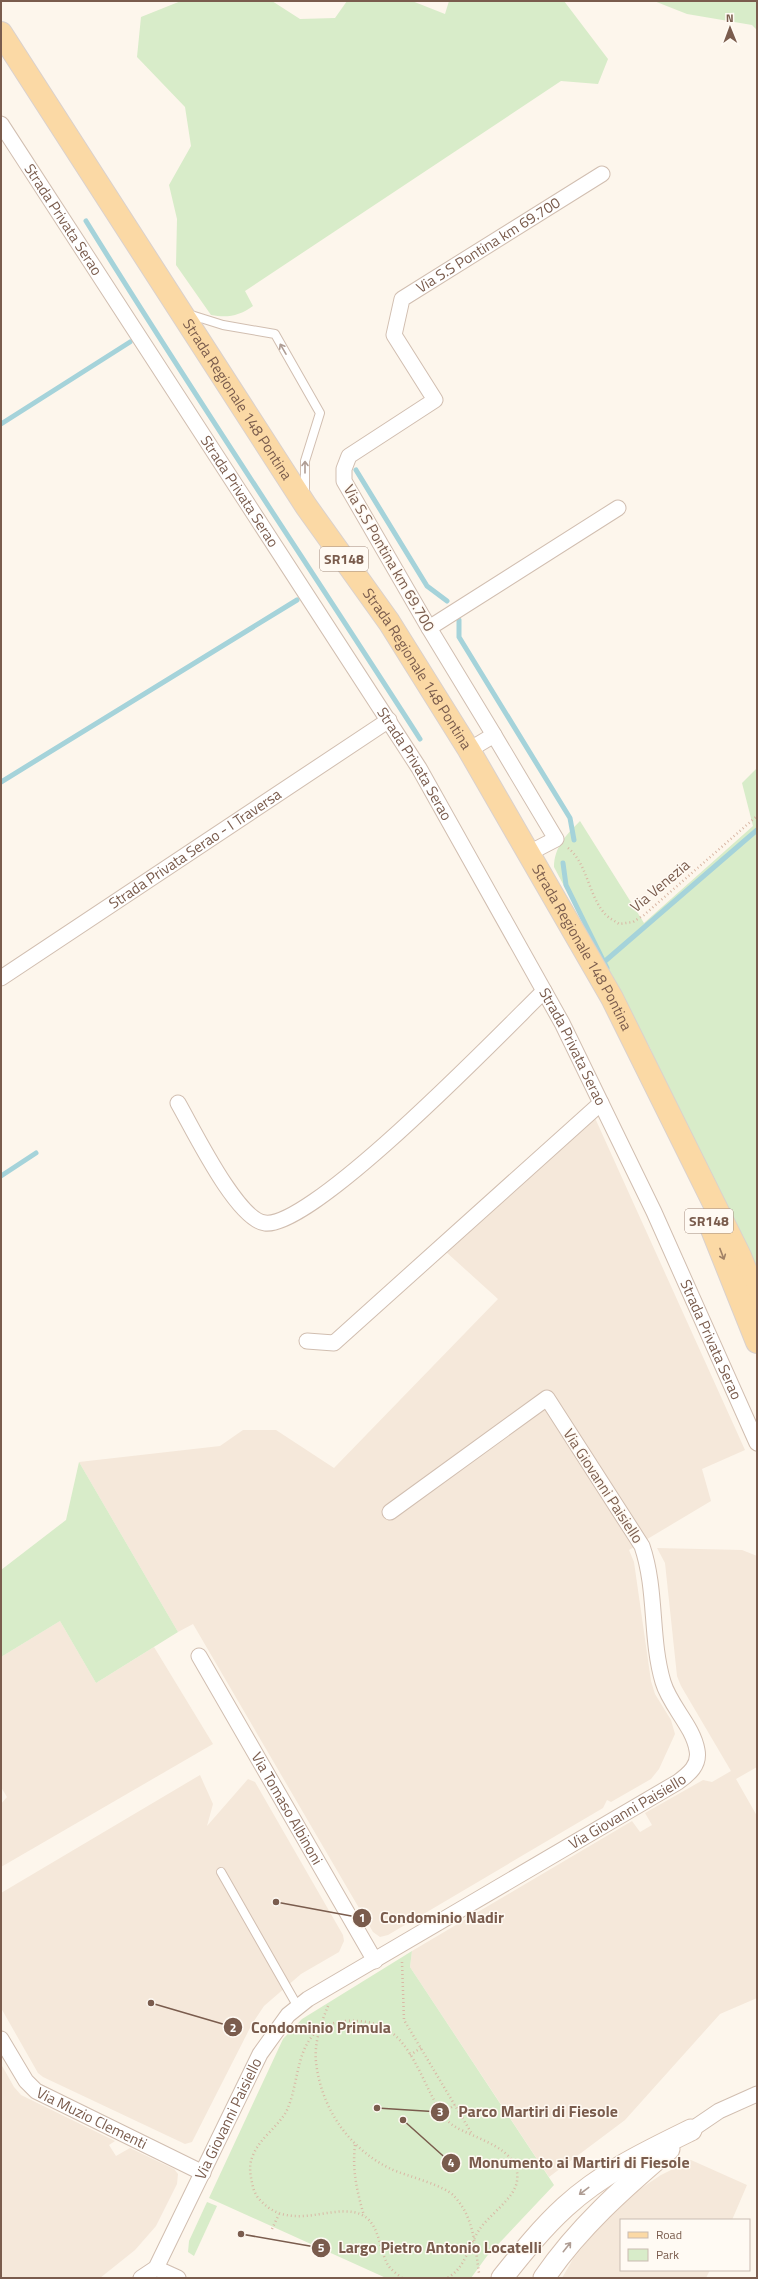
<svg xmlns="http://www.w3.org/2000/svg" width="758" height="2279" font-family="'Titillium Web',sans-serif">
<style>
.residential{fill:#f5e8da}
.green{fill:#d8ecc9}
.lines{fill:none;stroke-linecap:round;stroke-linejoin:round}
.stream{stroke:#a5d3da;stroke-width:5}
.lane-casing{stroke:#d1beb0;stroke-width:10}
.street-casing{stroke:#d1beb0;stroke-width:17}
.secondary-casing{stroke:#d6c0b0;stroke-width:23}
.primary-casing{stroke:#dad1cd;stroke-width:24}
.path{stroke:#d9b8a5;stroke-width:2.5;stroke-dasharray:1 3;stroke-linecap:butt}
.lane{stroke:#fff;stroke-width:8}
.street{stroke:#fff;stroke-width:15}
.secondary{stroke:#fff;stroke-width:21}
.primary{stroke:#fbd9a5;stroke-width:22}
.oneway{stroke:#af9d94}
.oneway2{stroke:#a18267}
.labels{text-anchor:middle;stroke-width:3;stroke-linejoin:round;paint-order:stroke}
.shield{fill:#fffaf3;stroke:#a28b7f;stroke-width:1}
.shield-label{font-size:14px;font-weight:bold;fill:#7a5c4d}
.street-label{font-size:15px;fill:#7a5c4d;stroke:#fffaf3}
.leader{fill:none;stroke:#7a5c4d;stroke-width:1.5}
.callout-dot{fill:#7a5c4d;stroke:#fffaf3;stroke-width:1.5}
.mark-label{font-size:12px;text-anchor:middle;font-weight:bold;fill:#fff}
.callout-label{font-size:16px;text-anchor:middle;font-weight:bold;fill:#7a5c4d;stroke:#fffaf3;stroke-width:3;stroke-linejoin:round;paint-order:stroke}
</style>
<rect width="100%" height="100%" fill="#fdf6ec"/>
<g class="residential">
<polygon points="595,1118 745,1450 702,1469 711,1501 629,1550 634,1562 651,1681 655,1694 671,1720 675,1734 659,1769 651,1779 611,1802 607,1800 603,1808 388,1935 380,1937 373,1932 193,1624 178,1632 79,1462 220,1446 243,1430 276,1430 334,1468 498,1299 445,1251"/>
<polygon points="657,1548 742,1550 757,1556 757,1767 736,1779 757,1816 757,1998 720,2014 625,2120 549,2177 410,1967 412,1951 632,1821 640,1832 652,1825 645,1813 703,1780 712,1782 731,1771 681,1686 677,1676 665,1563"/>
<polygon points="60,1621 96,1683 154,1647 213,1744 1,1867 1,1804 7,1797 1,1787 1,1657"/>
<polygon points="200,1775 213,1804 207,1826 248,1779 255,1782 343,1935 344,1941 339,1952 301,1974 264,2006 252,2024 192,2142 185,2144 43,2077 38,2073 1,2008 1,1893"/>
<polygon points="1,2064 14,2087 21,2095 115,2141 109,2145 116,2156 130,2148 174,2169 178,2174 177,2184 156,2226 135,2250 100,2278 1,2278"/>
<polygon points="691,2160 747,2185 732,2220 621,2220 621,2270 710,2270 706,2278 562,2278 573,2259 612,2211 637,2191 661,2175"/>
</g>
<g class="green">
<path d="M181,1H272L300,19L335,18L347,1H412L445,14L449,1H564L608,59L598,84L561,81L245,291L253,306C239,316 228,318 211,315L176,265L177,219L169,185L191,146L185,107L137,57L141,17Z"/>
<polygon points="654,1 757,1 757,30 752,25 687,14"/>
<path d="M757,768V1279L650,1048L554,867C554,847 567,834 580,821L644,923L753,826L742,783Z"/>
<polygon points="79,1462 178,1632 96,1683 60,1621 1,1657 1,1570 66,1520"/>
<polygon points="412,1951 410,1967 554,2185 487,2256 471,2278 386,2278 209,2198 283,2039 302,2019"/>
<polygon points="207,2202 217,2206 194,2256 188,2252 189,2241"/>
</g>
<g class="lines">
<g class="stream">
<path d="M86,221C194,396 309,566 420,739"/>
<polyline points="1,424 130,342"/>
<polyline points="356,470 427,586 447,601"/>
<polyline points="459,620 459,637 570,818 574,840"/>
<polyline points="1,782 297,600"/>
<polyline points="563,863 566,885 607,968"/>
<polyline points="604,962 757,830"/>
<polyline points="1,1176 36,1153"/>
</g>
<g class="lane-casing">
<g id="lane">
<polyline points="188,314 223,325 275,334 320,413 305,461 305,495"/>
<polyline points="221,1872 298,2007"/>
</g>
</g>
<g class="street-casing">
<g id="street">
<path id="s1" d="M1,124L419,768L562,1023L654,1212L757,1443"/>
<polyline points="429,628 618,508"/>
<path id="s2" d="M494,735L429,628L344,481V469L349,456L435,400L394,335L402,299L602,174"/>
<polyline points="469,750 494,735 556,839 529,853"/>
<path id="s3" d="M1,978L389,720"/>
<path d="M178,1103C193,1129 237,1220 265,1223C313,1229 503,1031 544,991"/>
<polyline points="307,1341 334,1343 601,1103"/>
<path id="s4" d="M199,1656L375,1961"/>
<path id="s5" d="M1,2039L26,2081L36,2091L203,2173"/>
<polyline points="691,2130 719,2111 757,2094"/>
<polyline points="156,2268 178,2278"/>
<path id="s6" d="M141,2278L156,2268L260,2054L288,2015L308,1999L678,1782C689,1774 700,1765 697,1750C693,1726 670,1706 663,1682C650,1638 657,1590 642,1546L547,1398L390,1512"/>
</g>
</g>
<g class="secondary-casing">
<g id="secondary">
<path d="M502,2278C522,2253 542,2228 565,2207C602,2173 646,2152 691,2130"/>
<path d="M544,2278C578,2228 623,2188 669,2149"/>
</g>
</g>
<g class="primary-casing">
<g id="primary">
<path id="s7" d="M1,33L306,506L389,622L469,750L612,998L740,1256L757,1298"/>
<polyline points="711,1227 757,1342"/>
</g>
</g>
<g class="path">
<path d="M568,848C588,864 588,896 606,915C610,919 615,921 619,924L633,922L644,915L757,816"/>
<polyline points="402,1962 404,2020 472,2134"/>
<path d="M328,2006C321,2023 314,2043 316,2062C321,2108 349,2149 391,2169C406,2176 445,2185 455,2197C474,2218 475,2246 479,2273"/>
<polyline points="410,2055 421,2048"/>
<polyline points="441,2114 455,2105"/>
<path d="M355,2145C352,2171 357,2191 364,2216"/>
<polyline points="272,2229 279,2214"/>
<path d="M402,2278C397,2274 391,2270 388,2265C379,2250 380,2226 364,2216C339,2201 301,2229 269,2208C262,2203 255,2196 253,2187C250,2174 248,2165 254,2153C261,2137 279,2126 287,2110C300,2082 295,2038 328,2025C341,2020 353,2020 367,2022C404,2027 417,2068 433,2098C438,2108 443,2119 454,2126C474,2139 522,2148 517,2181C515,2198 488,2216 479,2230C468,2247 465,2269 447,2278"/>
</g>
<use href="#lane" class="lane"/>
<use href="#street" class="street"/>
<use href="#secondary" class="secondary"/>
<use href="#primary" class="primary"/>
</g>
<defs><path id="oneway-shaft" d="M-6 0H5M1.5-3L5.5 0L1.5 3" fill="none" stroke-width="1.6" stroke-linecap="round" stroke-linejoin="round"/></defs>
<g class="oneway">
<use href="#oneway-shaft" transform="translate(283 349) rotate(-120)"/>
<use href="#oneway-shaft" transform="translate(305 467) rotate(-90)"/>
<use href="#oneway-shaft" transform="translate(584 2191) rotate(143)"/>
<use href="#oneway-shaft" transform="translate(567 2247) rotate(-51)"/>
</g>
<use class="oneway2" href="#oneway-shaft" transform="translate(722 1254) rotate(69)"/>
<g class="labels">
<g class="shield">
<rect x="320" y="547" width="48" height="24" rx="3"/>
<rect x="685" y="1209" width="48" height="24" rx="3"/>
</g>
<g class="shield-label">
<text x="344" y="564">SR148</text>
<text x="709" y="1226">SR148</text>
</g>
<g class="street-label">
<text dy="5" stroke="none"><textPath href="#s1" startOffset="114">Strada Privata Serao</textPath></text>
<text dy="5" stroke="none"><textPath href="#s2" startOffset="639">Via S.S Pontina km 69.700</textPath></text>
<text dy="5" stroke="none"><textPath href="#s7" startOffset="436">Strada Regionale 148 Pontina</textPath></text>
<text dy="5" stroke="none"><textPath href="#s1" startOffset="438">Strada Privata Serao</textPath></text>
<text transform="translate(389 558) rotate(60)" y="5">Via S.S Pontina km 69.700</text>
<text dy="5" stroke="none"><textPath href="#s7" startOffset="760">Strada Regionale 148 Pontina</textPath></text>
<text dy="5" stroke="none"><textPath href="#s1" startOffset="762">Strada Privata Serao</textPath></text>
<text dy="5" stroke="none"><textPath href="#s3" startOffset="233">Strada Privata Serao - I Traversa</textPath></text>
<text transform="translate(660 886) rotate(-40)" y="5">Via Venezia</text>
<text dy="5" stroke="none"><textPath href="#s7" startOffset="1084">Strada Regionale 148 Pontina</textPath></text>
<text dy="5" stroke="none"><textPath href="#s1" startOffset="1086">Strada Privata Serao</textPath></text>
<text dy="5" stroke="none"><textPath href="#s1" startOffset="1410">Strada Privata Serao</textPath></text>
<text transform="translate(603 1486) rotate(57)" y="5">Via Giovanni Paisiello</text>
<text dy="5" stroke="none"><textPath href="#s4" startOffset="176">Via Tomaso Albinoni</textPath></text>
<text dy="5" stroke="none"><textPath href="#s6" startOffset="700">Via Giovanni Paisiello</textPath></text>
<text dy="5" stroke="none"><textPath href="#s5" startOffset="125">Via Muzio Clementi</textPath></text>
<text dy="5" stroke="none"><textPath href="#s6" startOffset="184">Via Giovanni Paisiello</textPath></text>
</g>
</g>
<path class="leader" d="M276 1902L362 1918M151 2003L233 2027M377 2108L440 2112M403 2120L451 2163M241 2234L321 2248"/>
<g class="callout-dot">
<circle cx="276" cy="1902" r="4"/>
<circle cx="151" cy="2003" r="4"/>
<circle cx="377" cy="2108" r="4"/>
<circle cx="403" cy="2120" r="4"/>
<circle cx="241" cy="2234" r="4"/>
<circle cx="362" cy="1918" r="10"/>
<circle cx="233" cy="2027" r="10"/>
<circle cx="440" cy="2112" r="10"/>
<circle cx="451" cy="2163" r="10"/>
<circle cx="321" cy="2248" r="10"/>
</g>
<g class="mark-label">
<text x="362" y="1922">1</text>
<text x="233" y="2032">2</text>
<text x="440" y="2116">3</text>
<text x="451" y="2167">4</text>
<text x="321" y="2252">5</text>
</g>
<g class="callout-label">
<text x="442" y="1923">Condominio Nadir</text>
<text x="321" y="2033">Condominio Primula</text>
<text x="538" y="2117">Parco Martiri di Fiesole</text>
<text x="579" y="2168">Monumento ai Martiri di Fiesole</text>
<text x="440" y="2253">Largo Pietro Antonio Locatelli</text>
</g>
<rect width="758" height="2279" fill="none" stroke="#7a5c4d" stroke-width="4"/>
<rect x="620" y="2219" width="130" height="52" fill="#fffaf3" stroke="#cabbb1"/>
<rect x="628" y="2232" width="20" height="6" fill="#fbd9a5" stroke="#cabbb1"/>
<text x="656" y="2239" font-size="12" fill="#7a5c4d">Road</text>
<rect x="628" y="2249" width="20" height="12" fill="#d8ecc9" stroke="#cabbb1"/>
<text x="656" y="2259" font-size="12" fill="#7a5c4d">Park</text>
<g transform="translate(730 28) rotate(359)" stroke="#fffaf3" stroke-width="3" paint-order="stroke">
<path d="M0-3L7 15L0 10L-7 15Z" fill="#7a5c4d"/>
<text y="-6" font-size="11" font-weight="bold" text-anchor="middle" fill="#7a5c4d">N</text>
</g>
</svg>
